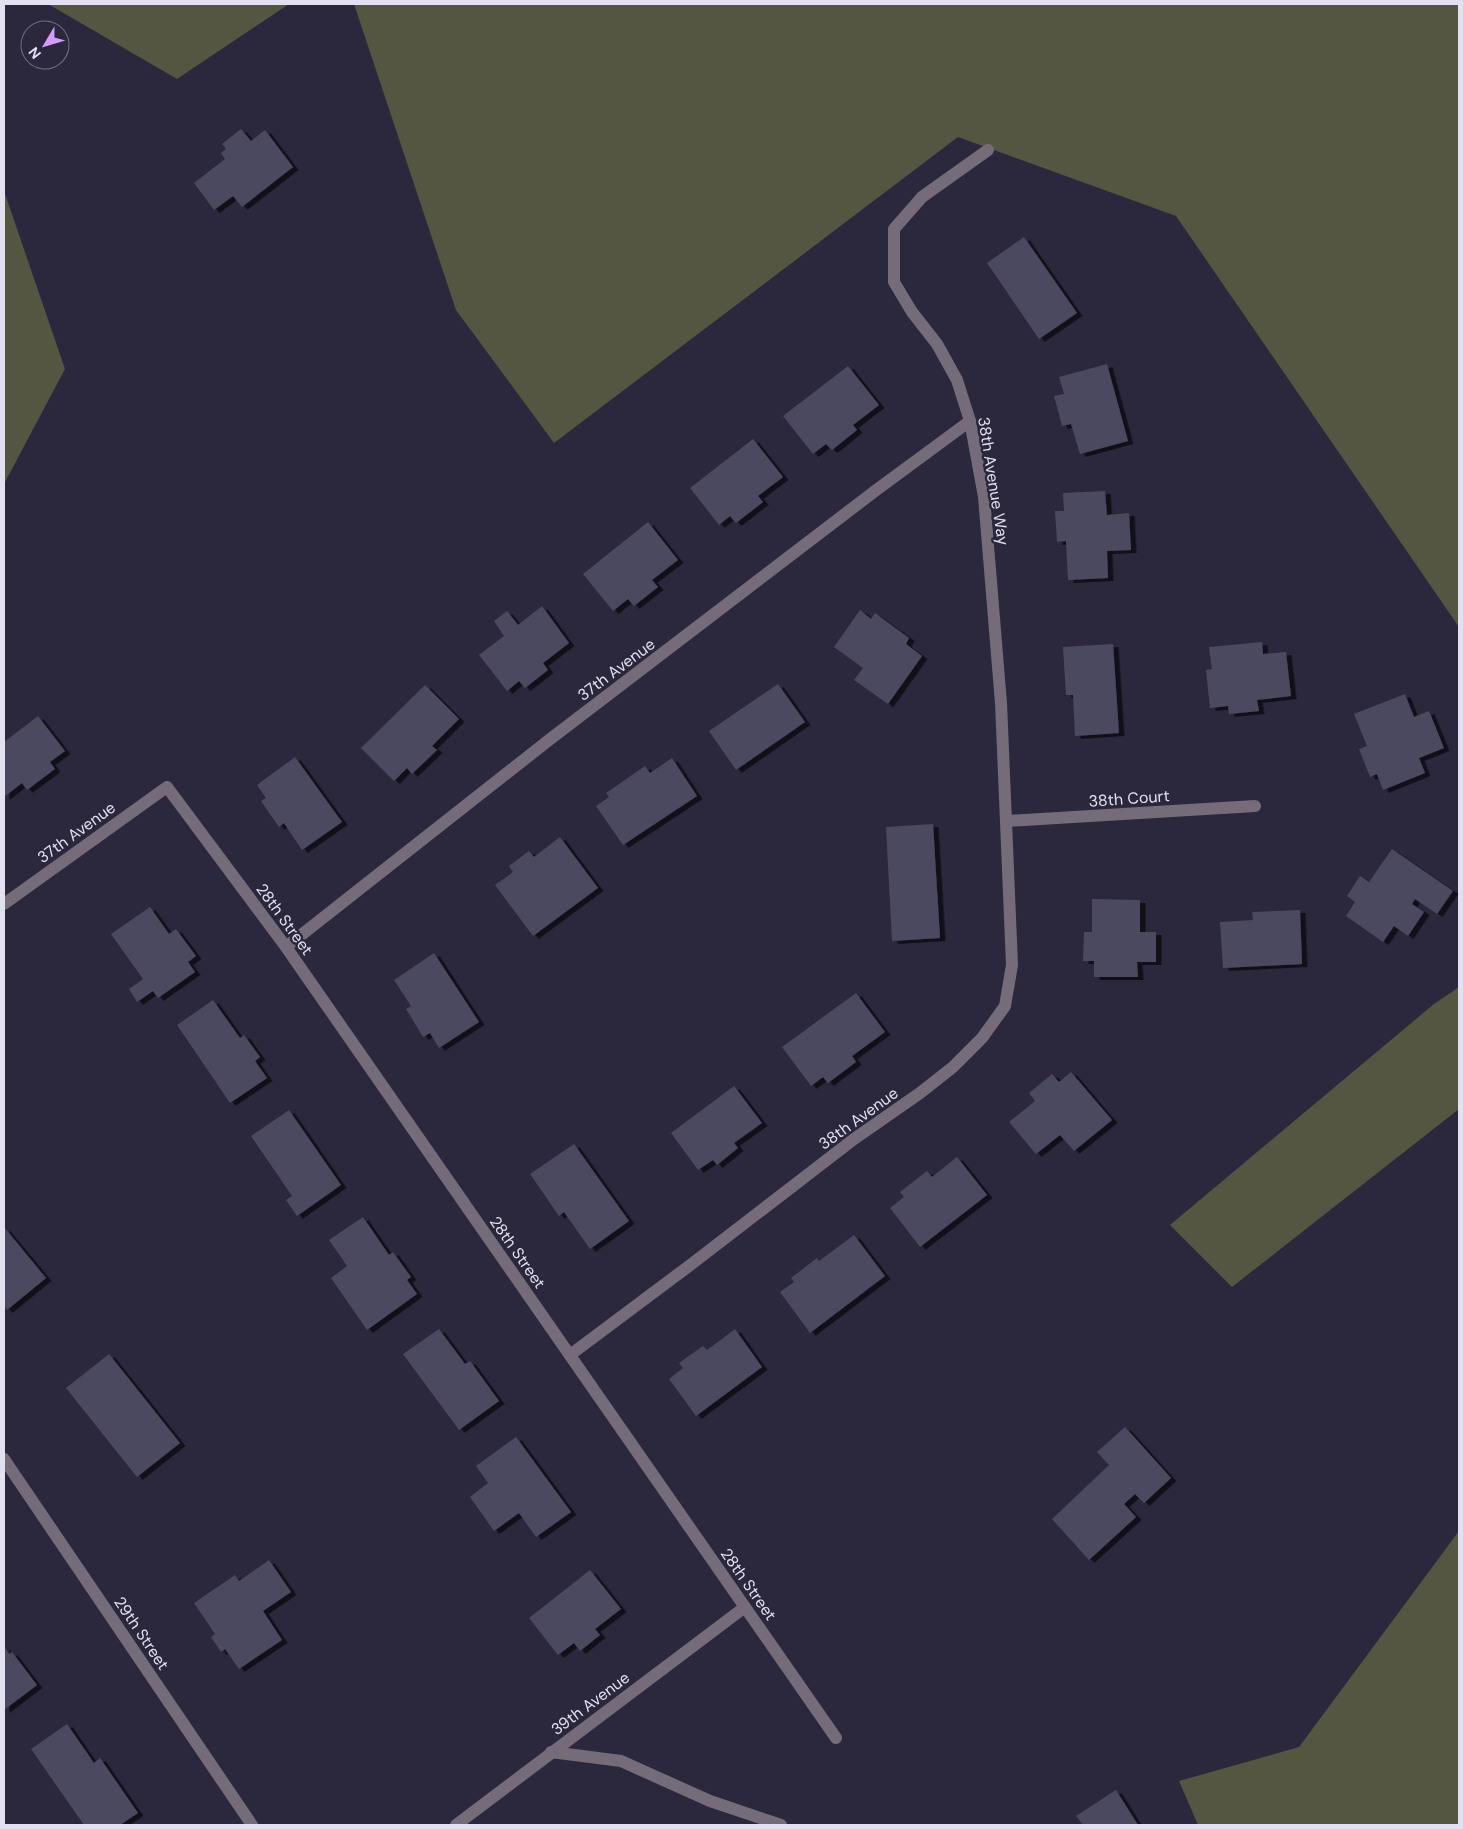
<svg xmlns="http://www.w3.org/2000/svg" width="1463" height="1829" font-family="'DM Sans',sans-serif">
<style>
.green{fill:#545641}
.building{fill:#4c485f;filter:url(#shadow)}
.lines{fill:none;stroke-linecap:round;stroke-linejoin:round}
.minor{stroke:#766c79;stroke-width:12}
.labels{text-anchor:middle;stroke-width:5;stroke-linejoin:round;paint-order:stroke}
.street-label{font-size:16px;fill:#e3e1ef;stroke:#2b273c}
</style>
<defs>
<filter id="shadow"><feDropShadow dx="5.5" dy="3" stdDeviation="0" flood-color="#0009"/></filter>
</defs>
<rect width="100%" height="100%" fill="#2b273c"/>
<g class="green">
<polygon points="48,4 289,4 177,79"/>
<polygon points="354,4 1459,4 1459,627 1176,216 958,137 554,443 456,310"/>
<polygon points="4,191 65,369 4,484"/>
<polygon points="1459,987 1459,1109 1232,1287 1170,1225 1434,1004"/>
<polygon points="1459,1531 1459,1825 1198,1825 1179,1781 1299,1747"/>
</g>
<g class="building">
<polygon points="241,129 251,141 265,130 293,167 242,207 233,196 214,210 194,183 225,159 221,153 226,149 222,144"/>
<polygon points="1024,237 1077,313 1039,339 987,263"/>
<polygon points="1107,364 1128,441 1080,454 1071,424 1062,426 1054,396 1064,394 1059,377"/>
<polygon points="848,366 879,405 853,425 857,430 832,450 826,444 813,454 783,416"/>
<polygon points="753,439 783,477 758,496 763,502 736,523 730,516 719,525 690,488"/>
<polygon points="1105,491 1107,515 1129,513 1131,550 1107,551 1108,578 1068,580 1066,541 1057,542 1055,511 1064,511 1063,493"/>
<polygon points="648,522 678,560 652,580 658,587 634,606 628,599 613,611 583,574"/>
<polygon points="542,606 569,643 543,663 548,670 525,688 519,681 507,691 479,655 504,636 494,621 507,611 518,625"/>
<polygon points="860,610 871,619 875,613 909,638 906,644 922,656 888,704 854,680 863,668 834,647"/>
<polygon points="1262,642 1263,654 1286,652 1291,696 1257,700 1259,711 1229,714 1228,706 1210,708 1206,670 1212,669 1209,647"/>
<polygon points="1113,644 1119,733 1075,736 1073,695 1066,695 1063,647"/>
<polygon points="778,684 805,722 736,770 709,731"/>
<polygon points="425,685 459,719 432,746 437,750 412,774 407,768 394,781 361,748"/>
<polygon points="1405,694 1414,717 1429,711 1444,748 1419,758 1425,773 1383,790 1377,774 1370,777 1359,749 1367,746 1354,714"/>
<polygon points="38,716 65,751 50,762 55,769 27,790 22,783 4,797 4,742"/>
<polygon points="295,757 342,822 302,850 284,823 279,827 261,801 266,798 257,785"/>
<polygon points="672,758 697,796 623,845 596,806 609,797 606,793 645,766 650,773"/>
<polygon points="933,824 940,938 892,941 886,827"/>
<polygon points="560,837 598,888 533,936 495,885 513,872 509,866 529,851 534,857"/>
<polygon points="1392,849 1453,891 1437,914 1415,899 1412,904 1424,912 1408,936 1394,926 1383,942 1346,916 1355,902 1347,896 1360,876 1369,882"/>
<polygon points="1092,899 1140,900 1140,932 1156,932 1156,962 1137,962 1138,977 1094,977 1094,961 1083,961 1084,932 1092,932"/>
<polygon points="150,907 169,934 176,929 196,956 188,962 195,972 158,998 153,991 137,1002 129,989 143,979 111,934"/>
<polygon points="1300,910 1302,964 1223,968 1220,922 1253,920 1252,912"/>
<polygon points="434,953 479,1022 439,1048 430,1033 423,1037 406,1009 411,1006 394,980"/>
<polygon points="856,993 885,1032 852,1056 856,1062 828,1083 823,1077 811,1086 782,1047"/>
<polygon points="213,1000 240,1038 244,1035 260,1057 255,1061 267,1078 230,1103 177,1025"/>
<polygon points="1071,1072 1112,1120 1074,1151 1060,1135 1036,1154 1009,1122 1035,1101 1029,1093 1052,1074 1059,1082"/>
<polygon points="734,1086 762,1123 734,1143 738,1148 717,1165 713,1160 698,1170 671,1133"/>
<polygon points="289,1110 341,1185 297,1216 286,1200 292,1196 251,1136"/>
<polygon points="574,1144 629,1221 590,1249 564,1212 559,1216 530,1174"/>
<polygon points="957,1157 987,1195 920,1247 890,1208 904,1197 900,1192 927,1171 932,1177"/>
<polygon points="363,1217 389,1255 393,1252 411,1277 407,1280 417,1294 367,1330 331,1278 347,1266 329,1240"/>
<polygon points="4,1227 46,1278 7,1310 4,1306"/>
<polygon points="854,1235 885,1276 810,1333 780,1292 794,1282 791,1278 817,1258 819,1261"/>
<polygon points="439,1329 465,1364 470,1361 499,1401 459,1430 403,1354"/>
<polygon points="735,1329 762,1367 696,1416 669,1379 683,1368 679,1363 703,1346 707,1350"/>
<polygon points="109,1354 180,1443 137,1477 66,1388"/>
<polygon points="1125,1427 1171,1478 1144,1503 1135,1494 1124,1504 1136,1517 1089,1560 1052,1519 1109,1465 1097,1452"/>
<polygon points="516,1437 571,1512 536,1537 519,1513 494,1531 470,1497 488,1483 476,1466"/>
<polygon points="269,1560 291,1592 263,1611 282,1640 239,1669 225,1649 221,1652 211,1637 215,1634 194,1603 235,1575 239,1581"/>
<polygon points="590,1570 621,1609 595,1629 600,1635 580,1651 574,1643 558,1655 529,1618"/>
<polygon points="4,1646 9,1654 12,1652 37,1685 4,1710"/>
<polygon points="67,1724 94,1763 100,1758 138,1813 120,1825 84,1825 31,1749"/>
<polygon points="1116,1790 1138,1825 1083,1825 1076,1816"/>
</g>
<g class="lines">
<g class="minor">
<polyline points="1006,821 1255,806"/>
<polyline points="4,904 167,787 286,947 836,1738"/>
<polyline points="286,947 549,740 875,491 970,421"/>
<polyline points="570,1355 689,1266 854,1139 920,1093 953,1067 982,1038 1005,1006 1012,965 1001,703 984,497 970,421 957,380 937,344 912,312 894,282 894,229 922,197 988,150"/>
<polyline points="4,1459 252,1825"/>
<polyline points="551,1752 621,1761 710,1801 781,1825"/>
<polyline points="456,1825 745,1607"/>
</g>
</g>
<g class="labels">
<g class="street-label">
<text transform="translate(994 481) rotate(81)" y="6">38th Avenue Way</text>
<text transform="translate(616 669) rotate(-37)" y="6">37th Avenue</text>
<text transform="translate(1129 798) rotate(-4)" y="6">38th Court</text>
<text transform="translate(76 832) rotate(-36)" y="6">37th Avenue</text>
<text transform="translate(285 919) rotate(54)" y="6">28th Street</text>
<text transform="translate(858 1118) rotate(-36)" y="6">38th Avenue</text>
<text transform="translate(518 1252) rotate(55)" y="6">28th Street</text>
<text transform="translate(749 1584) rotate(55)" y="6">28th Street</text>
<text transform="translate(142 1633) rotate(56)" y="6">29th Street</text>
<text transform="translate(590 1703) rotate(-37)" y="6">39th Avenue</text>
</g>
</g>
<rect width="1463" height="1829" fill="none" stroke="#e3e1ef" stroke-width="10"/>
<g transform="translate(45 45) rotate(232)"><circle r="24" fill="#2b273c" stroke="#757184"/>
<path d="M0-4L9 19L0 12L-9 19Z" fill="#d39cfc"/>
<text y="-8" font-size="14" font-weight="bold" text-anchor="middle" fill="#e3e1ef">N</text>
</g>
</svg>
